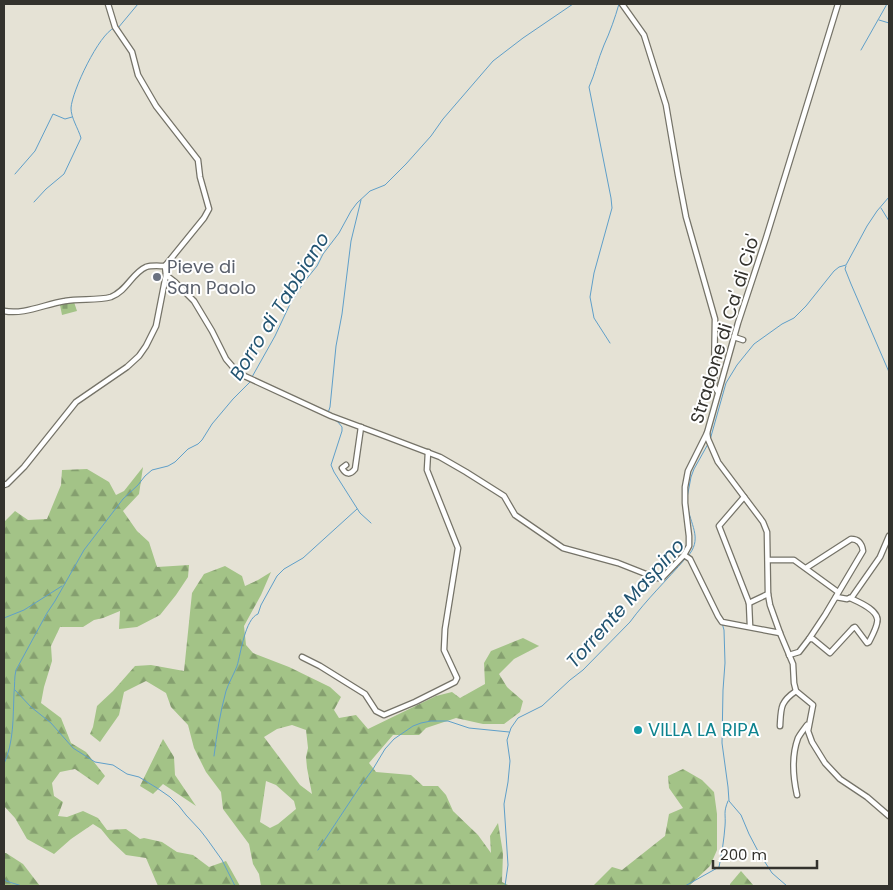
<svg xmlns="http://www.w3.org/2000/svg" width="893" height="890" font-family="Poppins,sans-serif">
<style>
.forest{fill:url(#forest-firs);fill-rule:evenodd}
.cemetery{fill:url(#cemetery-stones)}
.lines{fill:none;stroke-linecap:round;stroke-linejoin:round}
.stream{stroke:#5f9fc9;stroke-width:1}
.minor-casing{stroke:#757368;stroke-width:7}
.minor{stroke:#fff;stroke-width:4.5}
.worship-dot{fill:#6b7280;stroke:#fff;stroke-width:2}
.culture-dot{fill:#0f9aa8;stroke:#fff;stroke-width:2}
.labels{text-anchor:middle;stroke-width:4;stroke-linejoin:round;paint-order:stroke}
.worship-label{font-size:18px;fill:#5b616d;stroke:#fff;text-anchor:start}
.street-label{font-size:18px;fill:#33322d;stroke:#fff}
.culture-label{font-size:18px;fill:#0d838f;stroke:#fff;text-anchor:start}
.water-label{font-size:19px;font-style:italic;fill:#225471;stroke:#fff}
</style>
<defs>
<pattern id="forest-firs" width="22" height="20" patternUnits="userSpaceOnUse" patternTransform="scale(1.25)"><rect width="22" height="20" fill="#a3c387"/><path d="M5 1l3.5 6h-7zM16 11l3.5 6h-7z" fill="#859f6f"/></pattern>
<pattern id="cemetery-stones" width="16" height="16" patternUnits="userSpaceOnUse" patternTransform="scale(1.25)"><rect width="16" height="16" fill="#a3c387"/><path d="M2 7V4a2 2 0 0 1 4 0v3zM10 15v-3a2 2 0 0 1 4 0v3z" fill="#859f6f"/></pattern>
</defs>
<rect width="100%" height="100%" fill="#e5e2d5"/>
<g class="forest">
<polygon points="143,467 139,494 123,511 137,531 149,542 157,567 189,565 188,577 176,595 160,615 137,627 119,629 120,611 103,618 94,620 83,627 60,627 51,646 52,661 44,687 41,703 61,718 71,743 86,752 105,776 98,785 75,769 60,772 52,783 54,796 63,802 58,816 67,817 83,811 98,818 107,830 126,829 140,839 144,838 162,842 177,852 193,855 209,867 226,861 240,886 158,886 146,858 126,855 110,840 101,829 93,824 71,839 54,854 27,839 15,818 4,806 4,522 15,511 28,520 47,519 61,485 62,470 87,469 109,482 116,495 124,491"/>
<path d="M225,566L242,576L245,586L258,580L271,572L261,595L244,626L246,645L253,653L289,667L330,687L341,697L334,710L339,718L356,715L368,729L436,696L452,692L460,698L485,684L484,663L491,651L523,638L539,646L514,659L499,674L507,687L523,701L520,712L504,724H483L456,718L426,728L419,735H393L369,763L376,772L411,775L423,786H438L446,795L453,811L478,835L491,853L490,836L498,823L503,853L502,882L510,886H261L259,874L253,864L249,844L223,809L221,792L206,772L194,748L188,725L171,707L166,693L146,681L124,692L119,715L100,742L90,734L93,727L97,706L113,691L135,666L151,665L184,671L192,593L204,574ZM292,725L306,730L308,748L306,757L307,768L312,794L300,785L264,737L277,729ZM266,781L276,785L294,801L296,809L278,824L270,828L260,822Z"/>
<polygon points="163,739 174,757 175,775 196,806 163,784 153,794 140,786"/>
<polygon points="683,769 702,780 714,792 717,814 717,850 710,866 689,886 593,886 612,867 622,870 665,836 669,814 683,808 669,788 668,776"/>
<polygon points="4,853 6,853 23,864 40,886 4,886"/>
<polygon points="741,871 754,886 730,886 730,884"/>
</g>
<polygon class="cemetery" points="74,302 77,311 62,315 60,305"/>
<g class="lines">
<g class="stream">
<polyline points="879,20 889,23"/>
<polyline points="118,28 138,4"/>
<polyline points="861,50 887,4"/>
<polyline points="15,174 35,151 53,114 65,119 72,117"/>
<path d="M34,202L46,189L64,174L81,138C78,128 71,118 71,108C72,91 99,34 114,28"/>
<polyline points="881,208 889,221"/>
<polyline points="846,266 845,269 851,284 889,372"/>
<path d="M610,343L594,318L590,297L594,273L612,208L611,198L589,87C595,74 598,59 604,45C610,32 615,18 619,4"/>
<polyline points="252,377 275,336 290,304 304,282 317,266 323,254 339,233 351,211 357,203 370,191 385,185 406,164 431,136 443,119 493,61 523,38 573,4"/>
<polyline points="328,413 330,407 336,346 342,314 351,241 361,200"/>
<polyline points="331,418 338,422 342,427 342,431 331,465 334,472 360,513 371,523"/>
<polyline points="710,440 726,383 737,365 754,344 782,324 794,318 806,306 834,271 839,267 846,265 867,226 877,211 889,197"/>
<polyline points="687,505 687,498 691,477 694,469 708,444"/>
<path d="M688,509C692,527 702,540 688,556"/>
<polyline points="4,618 24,610 62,586"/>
<polyline points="722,623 724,630 725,663 723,690 722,743 728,787 729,801 741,815 749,834 759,853 772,873 787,886"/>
<polyline points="15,690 31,707 51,723 73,748 95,762 113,765 127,774 139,777 157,788 170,797 179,806 186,815 200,830 207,839 222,860 235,886"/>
<path d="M214,756C217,733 220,713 226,691C229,682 234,674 237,666C241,653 245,619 258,614L261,605L277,576L284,569L303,558L357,509"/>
<path d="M4,764C14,742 13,717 14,693C15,685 14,678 16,670L47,613L55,601L84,550L123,499L138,485L145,476L152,470L168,466L175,462L188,449L198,444L202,440L212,424L233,399L251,381"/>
<polyline points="318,850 359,788 373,769 385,749 394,739 413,726 421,723 431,721 448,721 469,728 509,732"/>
<polyline points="4,878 6,881 22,886"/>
<path d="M505,886L508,865L504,804L508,782L510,761L507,740L511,728L518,718L542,706L570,680L583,670L630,622C646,600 667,580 685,559"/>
<path d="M685,886L719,867C722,853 724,839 725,826C726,814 723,813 728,801"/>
</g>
<g class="minor-casing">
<g id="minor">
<polyline points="108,4 115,27 132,52 138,75 156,106 198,160 200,177 209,209 204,218 165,266"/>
<polyline points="622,4 644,35 666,105 678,175 686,217 715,319 714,379 714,386 718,392"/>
<polyline points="838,4 766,238 738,323 707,433 708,439 718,462 763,522 767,532 768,594 770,605 780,633 793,664 794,683 796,691 813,705 808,731 812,742 825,763 840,779 867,797 889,816"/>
<polyline points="166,275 175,282 194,301 212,331 226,359 238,373 331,416 382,435 440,457 466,472 504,496 515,515 563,548 618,563 656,578 662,578 684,555 689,546 689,536 685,503 685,487 688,471 707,433"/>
<path d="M4,311C24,315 45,304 65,301C79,298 97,301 111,297C127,291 132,273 146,267C152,265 159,266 165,266"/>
<polyline points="734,337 743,340"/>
<path d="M346,465L342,468C346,475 350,475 355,469L361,427"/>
<polyline points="4,485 7,484 24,467 76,402 127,367 139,356 146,346 156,326 166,275 165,266"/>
<polyline points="744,497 719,526 749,603 750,626"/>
<polyline points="684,555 690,559 718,616 722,622 780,633"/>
<polyline points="768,560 794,560 838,592"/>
<path d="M806,568L851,539C859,539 862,544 863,551L825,615L809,639"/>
<polyline points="836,597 847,599 852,597 880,557 889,536"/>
<polyline points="749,603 768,594"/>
<path d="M789,655L799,652L809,639H813L830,653L853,628L855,627L867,643L869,642C872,636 876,629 877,623C881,611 859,602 850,598"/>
<polyline points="302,657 320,666 365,694 376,711 384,715 415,702 455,682 457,678 444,650 445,629 458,548 427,470 428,452"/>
<path d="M780,726C781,708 780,702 796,691"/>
<path d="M797,795C793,777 791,757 798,738C800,734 804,729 807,725"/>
</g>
</g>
<use href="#minor" class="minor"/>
</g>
<circle class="worship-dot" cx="157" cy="277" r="5"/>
<circle class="culture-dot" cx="638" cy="730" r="5"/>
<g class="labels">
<g class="worship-label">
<text x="167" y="273">Pieve di<tspan x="167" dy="21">San Paolo</tspan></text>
</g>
<g class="street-label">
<text transform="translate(725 329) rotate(-73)" y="6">Stradone di Ca' di Cio'</text>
</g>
<g class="culture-label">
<text x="648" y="736">VILLA LA RIPA</text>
</g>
<g class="water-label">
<text transform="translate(279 306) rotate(-58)" y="7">Borro di Tabbiano</text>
<text transform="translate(625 603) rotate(-48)" y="7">Torrente Maspino</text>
</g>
</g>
<rect width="893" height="890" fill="none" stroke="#33322d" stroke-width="10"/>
<path d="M713 860v8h104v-8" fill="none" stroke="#33322d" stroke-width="2.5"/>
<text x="720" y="860" font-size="15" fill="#33322d" stroke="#ffffff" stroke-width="4" paint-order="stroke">200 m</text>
</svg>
